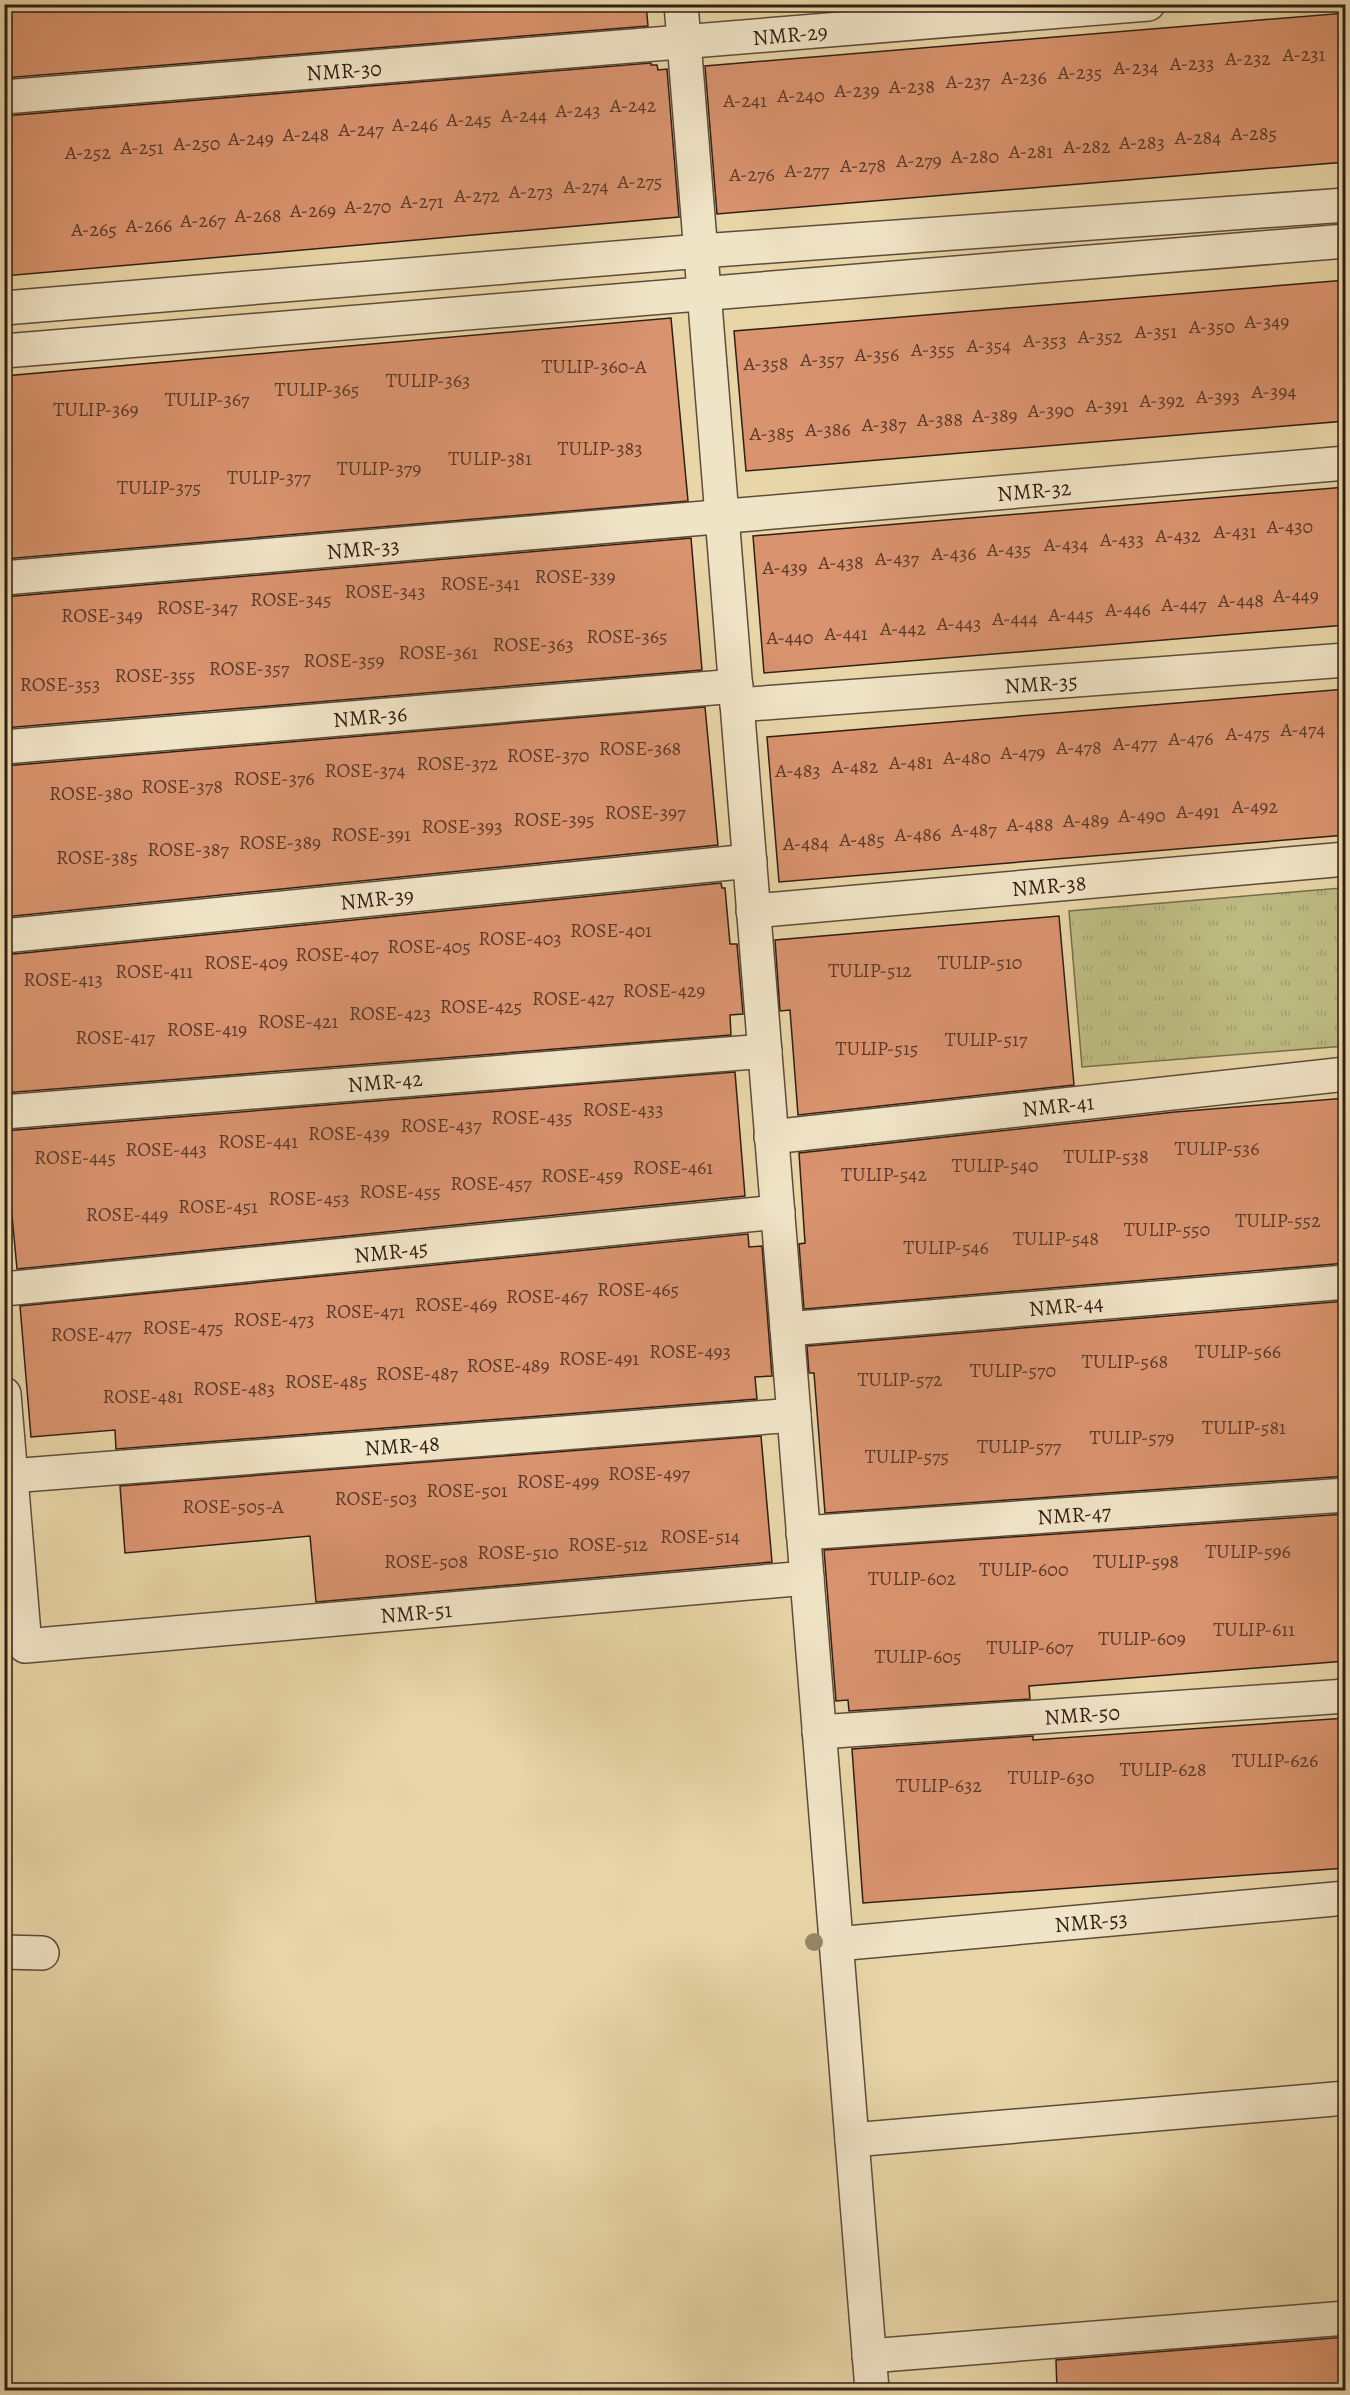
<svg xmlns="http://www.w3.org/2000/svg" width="1350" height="2395" font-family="Alegreya,serif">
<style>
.grass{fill:url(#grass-tufts);stroke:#776d4c;stroke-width:1.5}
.building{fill:#d9936e;stroke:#311e15;stroke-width:1.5}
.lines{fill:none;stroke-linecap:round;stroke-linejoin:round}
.minor-casing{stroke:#5f4c3a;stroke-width:36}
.minor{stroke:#f0e4c6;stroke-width:33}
.tree{fill:#978766}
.labels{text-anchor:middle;stroke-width:5;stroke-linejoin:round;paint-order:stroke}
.number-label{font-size:20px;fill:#5b3b2b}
.street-label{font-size:22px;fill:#311e15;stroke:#f0e4c6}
</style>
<defs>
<pattern id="grass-tufts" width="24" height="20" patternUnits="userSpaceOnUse" patternTransform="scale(1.5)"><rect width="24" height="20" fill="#bdbc83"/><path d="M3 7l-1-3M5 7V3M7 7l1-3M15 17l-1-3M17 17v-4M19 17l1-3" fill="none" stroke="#a3a170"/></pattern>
</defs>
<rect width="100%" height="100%" fill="#e8d6a8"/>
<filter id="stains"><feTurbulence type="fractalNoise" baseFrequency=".00333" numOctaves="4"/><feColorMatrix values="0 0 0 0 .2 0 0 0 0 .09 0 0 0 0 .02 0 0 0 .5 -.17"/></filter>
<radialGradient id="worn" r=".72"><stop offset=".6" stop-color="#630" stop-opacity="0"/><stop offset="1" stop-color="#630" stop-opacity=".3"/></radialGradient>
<polygon class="grass" points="1341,888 1346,944 1345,1046 1082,1067 1069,911"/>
<g class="building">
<polygon points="4,4 646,4 648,26 4,78"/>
<polygon points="1346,13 1346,162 717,214 705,66"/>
<polygon points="651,63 651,65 657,65 658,70 667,69 679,217 4,276 4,116"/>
<polygon points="1346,280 1346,421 746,471 734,331"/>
<polygon points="671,318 688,501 4,559 4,376"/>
<polygon points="1346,487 1346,625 764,673 753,536"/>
<polygon points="691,538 702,670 4,728 4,597"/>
<polygon points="1346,689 1346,835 779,882 767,737"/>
<polygon points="705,707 718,845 4,917 4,766"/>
<polygon points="721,883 722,888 725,888 730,944 737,944 743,1014 730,1015 731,1035 4,1093 4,955"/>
<polygon points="1059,916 1074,1085 798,1115 790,1010 780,1011 775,940"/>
<polygon points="735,1072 745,1196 17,1269 4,1131"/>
<polygon points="1346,1098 1346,1263 804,1309 799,1244 805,1243 799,1153 1175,1112"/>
<polygon points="748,1234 749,1247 762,1246 772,1376 755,1377 757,1399 116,1449 115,1430 31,1437 20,1306"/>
<polygon points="1346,1301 1346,1476 825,1513 814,1373 809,1373 807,1346"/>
<polygon points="761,1436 772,1562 316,1602 310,1536 125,1553 120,1486"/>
<polygon points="1346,1514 1346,1661 1029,1686 1030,1699 849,1711 848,1700 836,1701 824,1550"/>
<polygon points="1346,1718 1346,1868 863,1903 852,1749 1033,1736 1033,1740"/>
<polygon points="1346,2337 1346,2391 1057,2391 1056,2360"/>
</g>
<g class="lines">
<g class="minor-casing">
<g id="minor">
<polyline points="681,4 872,2390"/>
<polyline points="4,97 1148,4"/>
<polyline points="4,308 701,251 1346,205"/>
<polyline points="4,351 1346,241"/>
<polyline points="4,578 1346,463"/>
<polyline points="737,705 1346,660"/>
<polyline points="4,747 736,686"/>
<polyline points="753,911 1346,859"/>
<polyline points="4,936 750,861"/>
<polyline points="4,1112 765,1051"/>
<polyline points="771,1137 1346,1074"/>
<polyline points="4,1289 778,1212"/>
<polyline points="787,1329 1346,1282"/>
<polyline points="4,1394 25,1646 807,1578"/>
<polyline points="10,1476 794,1415"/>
<polyline points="803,1533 1346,1495"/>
<polyline points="819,1732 1346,1696"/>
<polyline points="836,1944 1346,1898"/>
<polyline points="4,1952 42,1953"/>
<polyline points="852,2140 1346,2098"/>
<polyline points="869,2356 1346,2318"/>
</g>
</g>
<use href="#minor" class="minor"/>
</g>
<circle class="tree" cx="814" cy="1942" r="9"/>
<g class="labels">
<g class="number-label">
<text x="1304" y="61">A-231</text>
<text x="1248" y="65">A-232</text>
<text x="1192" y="70">A-233</text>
<text x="1136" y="74">A-234</text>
<text x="1080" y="79">A-235</text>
<text x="1024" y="84">A-236</text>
<text x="968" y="88">A-237</text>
<text x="912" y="93">A-238</text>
<text x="857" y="97">A-239</text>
<text x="801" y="102">A-240</text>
<text x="745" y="107">A-241</text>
<text x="633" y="112">A-242</text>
<text x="578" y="117">A-243</text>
<text x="524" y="122">A-244</text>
<text x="469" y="126">A-245</text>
<text x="415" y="131">A-246</text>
<text x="361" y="136">A-247</text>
<text x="1254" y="140">A-285</text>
<text x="306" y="141">A-248</text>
<text x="1198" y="144">A-284</text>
<text x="251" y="145">A-249</text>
<text x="1142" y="149">A-283</text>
<text x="197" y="150">A-250</text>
<text x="1087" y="153">A-282</text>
<text x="142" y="154">A-251</text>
<text x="1031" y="158">A-281</text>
<text x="88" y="159">A-252</text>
<text x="975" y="163">A-280</text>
<text x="919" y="167">A-279</text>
<text x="863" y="172">A-278</text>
<text x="807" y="177">A-277</text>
<text x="752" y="181">A-276</text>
<text x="640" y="188">A-275</text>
<text x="586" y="193">A-274</text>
<text x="531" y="198">A-273</text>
<text x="477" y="202">A-272</text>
<text x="422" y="208">A-271</text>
<text x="368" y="213">A-270</text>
<text x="313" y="217">A-269</text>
<text x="258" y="222">A-268</text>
<text x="203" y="227">A-267</text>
<text x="149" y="232">A-266</text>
<text x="94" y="236">A-265</text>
<text x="1267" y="328">A-349</text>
<text x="1212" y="333">A-350</text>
<text x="1156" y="338">A-351</text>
<text x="1100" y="343">A-352</text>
<text x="1045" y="347">A-353</text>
<text x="989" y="352">A-354</text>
<text x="933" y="356">A-355</text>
<text x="877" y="361">A-356</text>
<text x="822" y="366">A-357</text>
<text x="766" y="370">A-358</text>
<text x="594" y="373">TULIP-360-A</text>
<text x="428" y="387">TULIP-363</text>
<text x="317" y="396">TULIP-365</text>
<text x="1274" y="398">A-394</text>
<text x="1218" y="403">A-393</text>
<text x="207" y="406">TULIP-367</text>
<text x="1162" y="407">A-392</text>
<text x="1107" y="412">A-391</text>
<text x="96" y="416">TULIP-369</text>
<text x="1051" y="417">A-390</text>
<text x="995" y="422">A-389</text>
<text x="940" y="426">A-388</text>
<text x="884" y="431">A-387</text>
<text x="828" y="436">A-386</text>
<text x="772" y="440">A-385</text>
<text x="600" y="455">TULIP-383</text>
<text x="490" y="465">TULIP-381</text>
<text x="379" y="475">TULIP-379</text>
<text x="269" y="484">TULIP-377</text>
<text x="159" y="494">TULIP-375</text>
<text x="1290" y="533">A-430</text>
<text x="1235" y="538">A-431</text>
<text x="1178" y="542">A-432</text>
<text x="1122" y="546">A-433</text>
<text x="1066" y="551">A-434</text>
<text x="1009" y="556">A-435</text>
<text x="954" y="560">A-436</text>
<text x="897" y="565">A-437</text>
<text x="841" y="569">A-438</text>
<text x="785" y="574">A-439</text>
<text x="575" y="583">ROSE-339</text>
<text x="480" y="590">ROSE-341</text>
<text x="385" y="598">ROSE-343</text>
<text x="1296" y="602">A-449</text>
<text x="291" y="606">ROSE-345</text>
<text x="1241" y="607">A-448</text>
<text x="1184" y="611">A-447</text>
<text x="197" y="614">ROSE-347</text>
<text x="1128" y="616">A-446</text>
<text x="1071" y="621">A-445</text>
<text x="102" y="622">ROSE-349</text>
<text x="1015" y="625">A-444</text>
<text x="959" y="630">A-443</text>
<text x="903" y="635">A-442</text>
<text x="846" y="640">A-441</text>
<text x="627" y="643">ROSE-365</text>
<text x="790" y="644">A-440</text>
<text x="533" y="651">ROSE-363</text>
<text x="438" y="659">ROSE-361</text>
<text x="344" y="667">ROSE-359</text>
<text x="249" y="675">ROSE-357</text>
<text x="155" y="682">ROSE-355</text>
<text x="60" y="691">ROSE-353</text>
<text x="1303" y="736">A-474</text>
<text x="1248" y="740">A-475</text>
<text x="1191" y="745">A-476</text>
<text x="1135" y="750">A-477</text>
<text x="1079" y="754">A-478</text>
<text x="640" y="755">ROSE-368</text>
<text x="1023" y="759">A-479</text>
<text x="548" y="762">ROSE-370</text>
<text x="967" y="764">A-480</text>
<text x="911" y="769">A-481</text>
<text x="457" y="770">ROSE-372</text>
<text x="855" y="773">A-482</text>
<text x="365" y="777">ROSE-374</text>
<text x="798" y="777">A-483</text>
<text x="274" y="785">ROSE-376</text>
<text x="182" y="793">ROSE-378</text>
<text x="91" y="800">ROSE-380</text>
<text x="1255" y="813">A-492</text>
<text x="1198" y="818">A-491</text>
<text x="645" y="819">ROSE-397</text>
<text x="1142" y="822">A-490</text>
<text x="554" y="826">ROSE-395</text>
<text x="1086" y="827">A-489</text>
<text x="1030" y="831">A-488</text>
<text x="462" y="833">ROSE-393</text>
<text x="974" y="836">A-487</text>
<text x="371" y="841">ROSE-391</text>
<text x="918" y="841">A-486</text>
<text x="862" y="846">A-485</text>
<text x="280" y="849">ROSE-389</text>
<text x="806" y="850">A-484</text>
<text x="188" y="856">ROSE-387</text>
<text x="97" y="864">ROSE-385</text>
<text x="611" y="937">ROSE-401</text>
<text x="520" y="945">ROSE-403</text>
<text x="429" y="953">ROSE-405</text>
<text x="337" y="961">ROSE-407</text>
<text x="246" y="969">ROSE-409</text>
<text x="980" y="969">TULIP-510</text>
<text x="870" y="977">TULIP-512</text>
<text x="154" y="978">ROSE-411</text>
<text x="63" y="986">ROSE-413</text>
<text x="664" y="997">ROSE-429</text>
<text x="573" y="1005">ROSE-427</text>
<text x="481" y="1013">ROSE-425</text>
<text x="390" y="1020">ROSE-423</text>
<text x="298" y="1028">ROSE-421</text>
<text x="207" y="1036">ROSE-419</text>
<text x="115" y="1044">ROSE-417</text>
<text x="986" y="1046">TULIP-517</text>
<text x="877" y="1055">TULIP-515</text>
<text x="623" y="1116">ROSE-433</text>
<text x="532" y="1124">ROSE-435</text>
<text x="441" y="1132">ROSE-437</text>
<text x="349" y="1140">ROSE-439</text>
<text x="258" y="1148">ROSE-441</text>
<text x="1217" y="1155">TULIP-536</text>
<text x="166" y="1156">ROSE-443</text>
<text x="1106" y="1163">TULIP-538</text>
<text x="75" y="1164">ROSE-445</text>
<text x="995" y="1172">TULIP-540</text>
<text x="673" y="1174">ROSE-461</text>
<text x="884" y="1181">TULIP-542</text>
<text x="582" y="1182">ROSE-459</text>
<text x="491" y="1190">ROSE-457</text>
<text x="400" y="1198">ROSE-455</text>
<text x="309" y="1205">ROSE-453</text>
<text x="218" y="1213">ROSE-451</text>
<text x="127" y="1221">ROSE-449</text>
<text x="1278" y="1227">TULIP-552</text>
<text x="1167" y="1236">TULIP-550</text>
<text x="1056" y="1245">TULIP-548</text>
<text x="946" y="1254">TULIP-546</text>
<text x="638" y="1296">ROSE-465</text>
<text x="547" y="1303">ROSE-467</text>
<text x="456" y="1311">ROSE-469</text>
<text x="365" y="1318">ROSE-471</text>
<text x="274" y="1326">ROSE-473</text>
<text x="183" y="1334">ROSE-475</text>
<text x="91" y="1341">ROSE-477</text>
<text x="690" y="1358">ROSE-493</text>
<text x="1238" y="1358">TULIP-566</text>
<text x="599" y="1365">ROSE-491</text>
<text x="1125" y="1368">TULIP-568</text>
<text x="508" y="1372">ROSE-489</text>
<text x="1013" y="1377">TULIP-570</text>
<text x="417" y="1380">ROSE-487</text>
<text x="900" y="1386">TULIP-572</text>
<text x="326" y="1388">ROSE-485</text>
<text x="234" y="1395">ROSE-483</text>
<text x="143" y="1403">ROSE-481</text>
<text x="1244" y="1434">TULIP-581</text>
<text x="1132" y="1444">TULIP-579</text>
<text x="1019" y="1453">TULIP-577</text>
<text x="907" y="1463">TULIP-575</text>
<text x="649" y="1480">ROSE-497</text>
<text x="558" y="1488">ROSE-499</text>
<text x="467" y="1497">ROSE-501</text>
<text x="376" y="1505">ROSE-503</text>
<text x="233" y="1513">ROSE-505-A</text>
<text x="700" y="1543">ROSE-514</text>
<text x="608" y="1551">ROSE-512</text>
<text x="1248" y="1558">TULIP-596</text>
<text x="518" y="1559">ROSE-510</text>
<text x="426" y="1568">ROSE-508</text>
<text x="1136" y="1568">TULIP-598</text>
<text x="1024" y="1576">TULIP-600</text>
<text x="912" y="1585">TULIP-602</text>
<text x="1254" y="1636">TULIP-611</text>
<text x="1142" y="1645">TULIP-609</text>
<text x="1030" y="1654">TULIP-607</text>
<text x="918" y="1663">TULIP-605</text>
<text x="1275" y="1767">TULIP-626</text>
<text x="1163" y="1776">TULIP-628</text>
<text x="1051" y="1784">TULIP-630</text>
<text x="939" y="1792">TULIP-632</text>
</g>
<g class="street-label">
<text transform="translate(790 34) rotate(-5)" y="8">NMR-29</text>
<text transform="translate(344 70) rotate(-4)" y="8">NMR-30</text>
<text transform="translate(1034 490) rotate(-5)" y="8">NMR-32</text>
<text transform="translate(363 548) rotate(-5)" y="8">NMR-33</text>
<text transform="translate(1041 683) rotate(-4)" y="8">NMR-35</text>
<text transform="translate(370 716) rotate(-5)" y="8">NMR-36</text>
<text transform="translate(1049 885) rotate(-5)" y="8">NMR-38</text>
<text transform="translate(377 898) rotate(-6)" y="8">NMR-39</text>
<text transform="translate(385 1081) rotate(-5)" y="8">NMR-42</text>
<text transform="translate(1058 1105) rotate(-6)" y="8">NMR-41</text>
<text transform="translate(391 1251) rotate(-6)" y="8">NMR-45</text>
<text transform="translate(1066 1305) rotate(-5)" y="8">NMR-44</text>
<text transform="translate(402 1445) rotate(-4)" y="8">NMR-48</text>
<text transform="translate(1074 1514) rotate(-4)" y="8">NMR-47</text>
<text transform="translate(416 1612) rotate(-5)" y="8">NMR-51</text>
<text transform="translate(1082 1714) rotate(-4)" y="8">NMR-50</text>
<text transform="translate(1091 1921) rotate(-5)" y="8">NMR-53</text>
</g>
</g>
<rect width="1350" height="2395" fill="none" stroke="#e8d6a8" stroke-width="24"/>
<rect x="6" y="6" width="1338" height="2383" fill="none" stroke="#311e15" stroke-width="3"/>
<rect x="12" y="12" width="1326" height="2371" fill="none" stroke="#311e15" stroke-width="1.5"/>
<rect width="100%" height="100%" filter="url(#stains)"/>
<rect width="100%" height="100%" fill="url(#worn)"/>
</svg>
